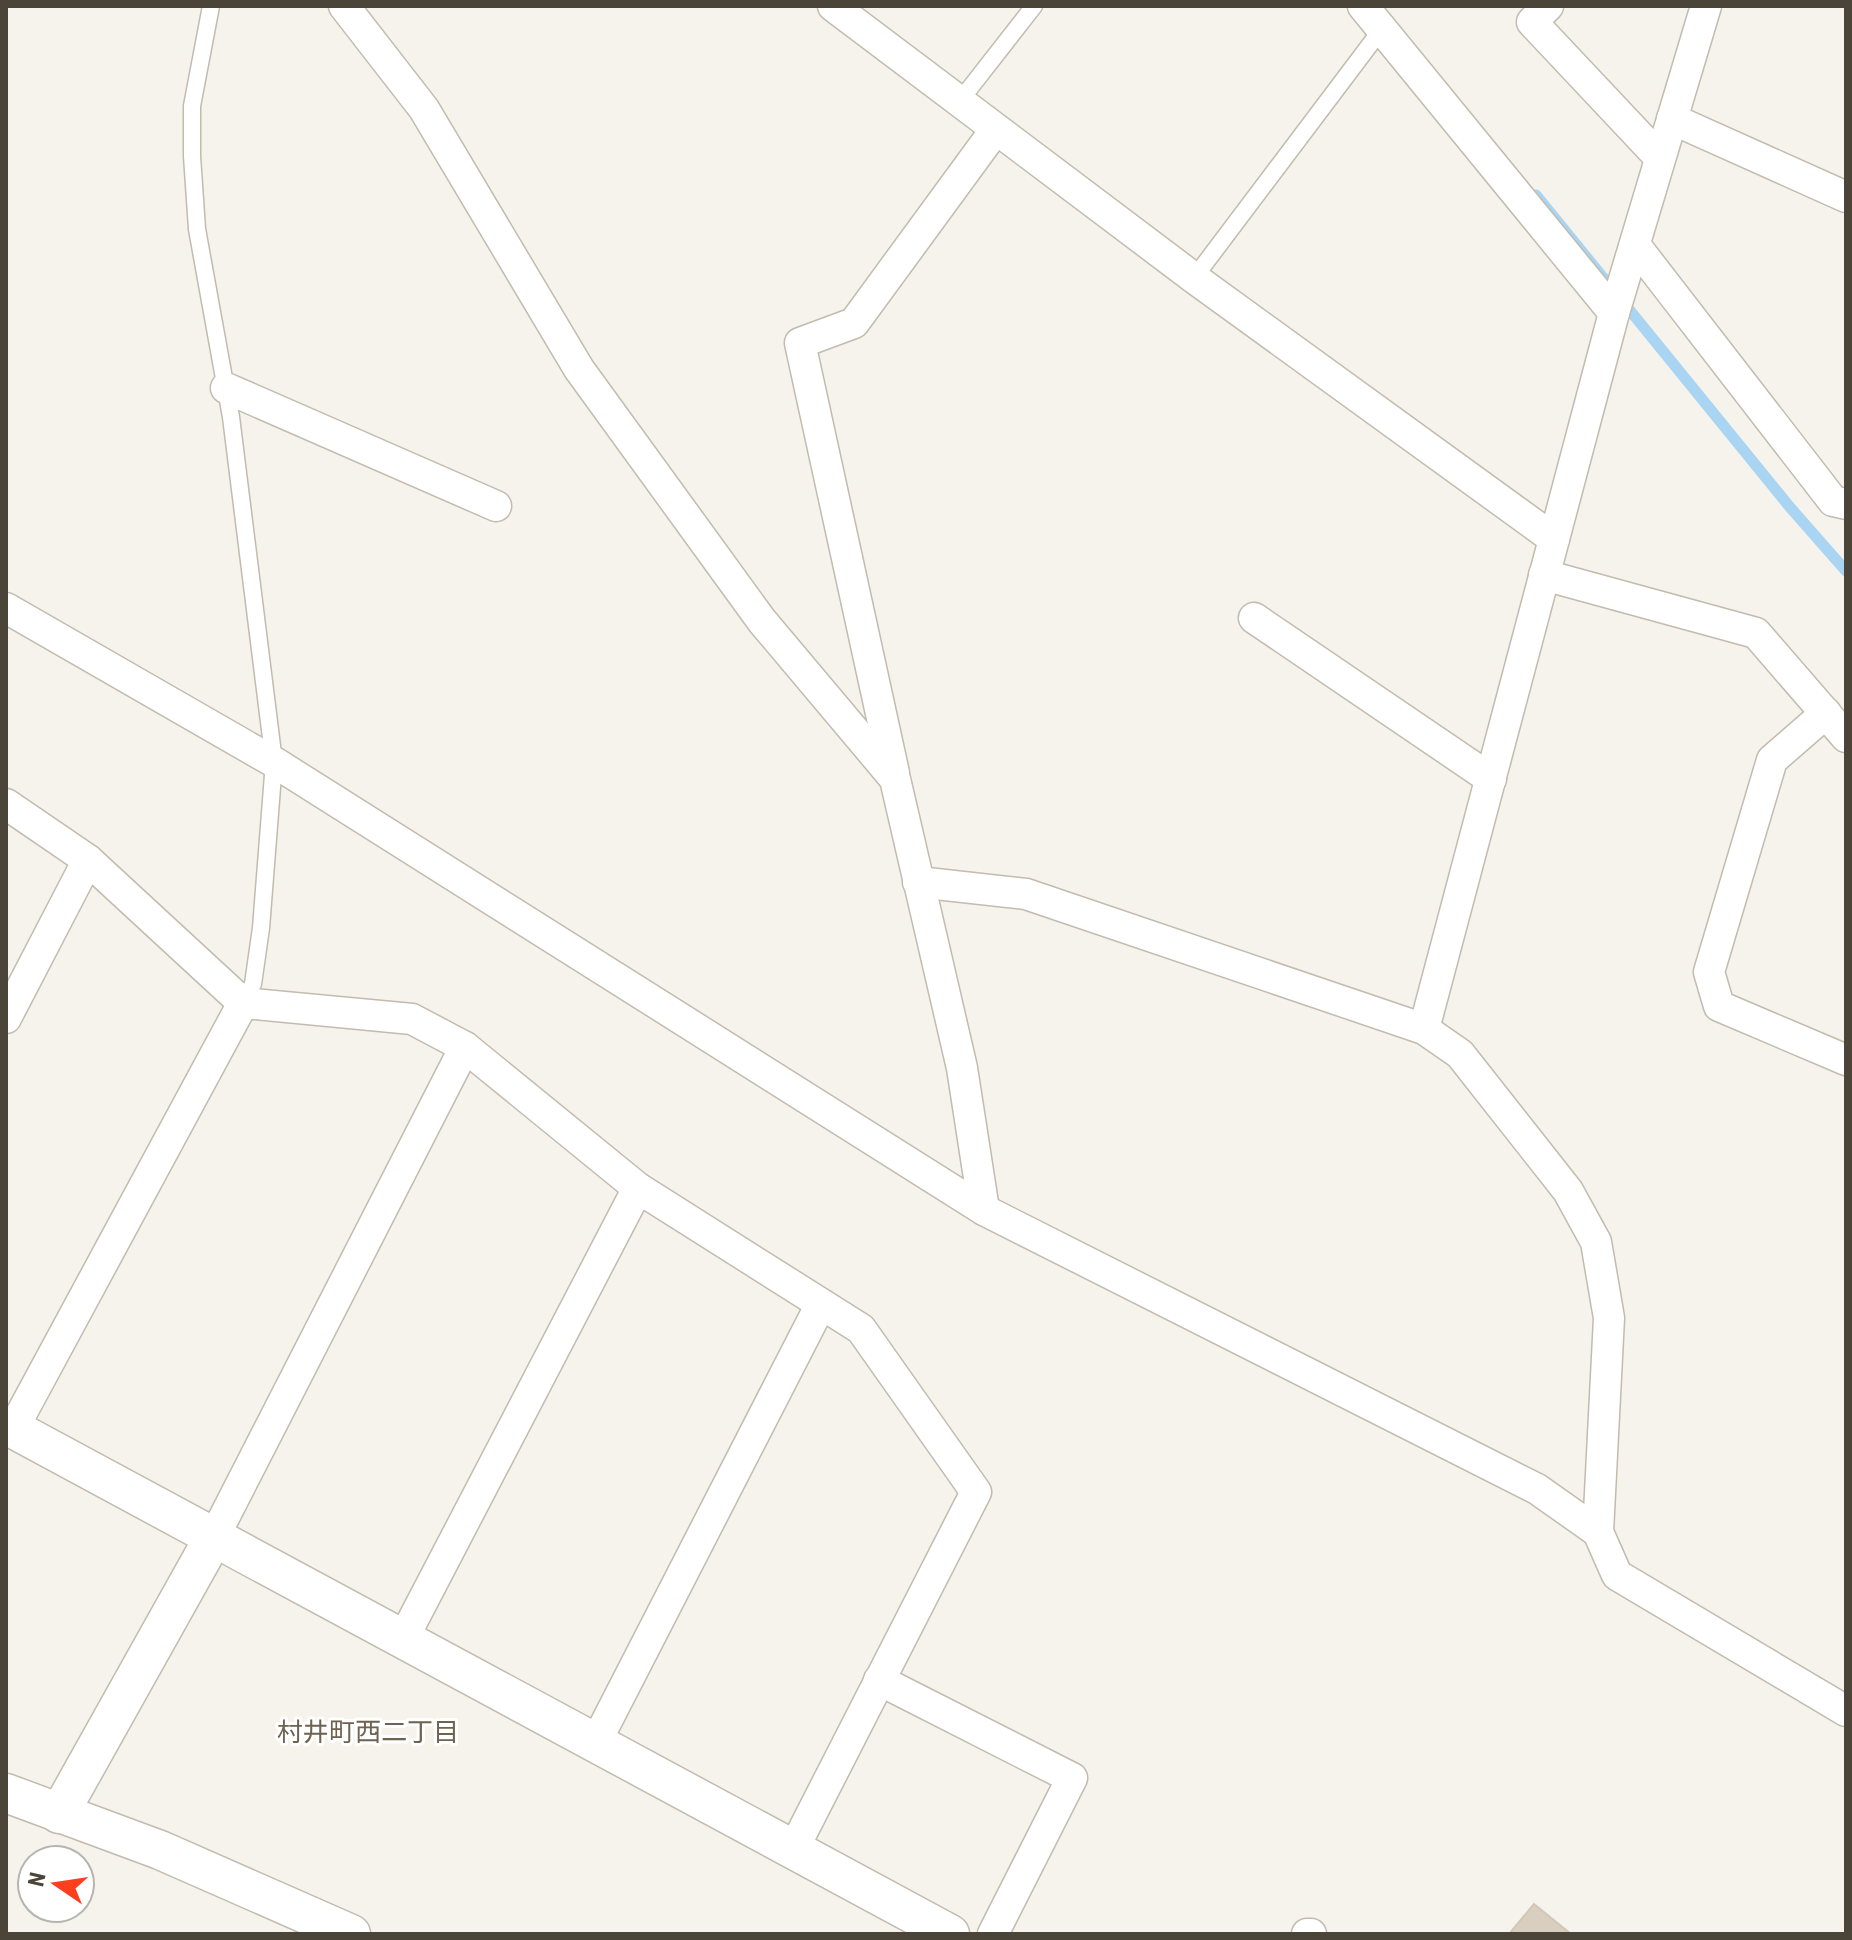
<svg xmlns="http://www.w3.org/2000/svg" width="1852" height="1940" font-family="'Roboto Condensed','Noto Sans JP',sans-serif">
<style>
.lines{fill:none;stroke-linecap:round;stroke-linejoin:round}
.stream{stroke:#a9d4f2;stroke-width:11}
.building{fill:#d8cfc1;stroke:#d3c7b4;stroke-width:2}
.service-casing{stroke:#c2bbae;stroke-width:19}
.minor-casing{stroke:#c2bbae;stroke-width:33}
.tertiary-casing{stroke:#c2bbae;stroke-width:41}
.service{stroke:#fff;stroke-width:16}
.minor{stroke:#fff;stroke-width:30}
.tertiary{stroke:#fff;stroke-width:38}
.labels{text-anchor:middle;stroke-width:6;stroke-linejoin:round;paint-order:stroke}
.neighbourhood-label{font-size:26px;fill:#6e6250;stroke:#fff}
</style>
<rect width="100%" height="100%" fill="#f6f3ec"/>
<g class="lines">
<polyline class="stream" points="1536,195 1789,506 1846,571"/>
</g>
<polygon class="building" points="1534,1904 1571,1934 1509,1934"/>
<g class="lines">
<g class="service-casing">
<g id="service">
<polyline points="211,6 192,106 192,156 197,229 231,417 274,762 261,928 253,984 243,1003"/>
<polyline points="959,102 1034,6"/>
<polyline points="1194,278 1381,30"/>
</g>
</g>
<g class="minor-casing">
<g id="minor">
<polyline points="344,6 424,109 579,369 762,621 895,779 962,1068 984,1210"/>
<polyline points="833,6 1194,278 1554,539"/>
<polyline points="1363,6 1614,313"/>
<polyline points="1548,6 1532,22 1660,158"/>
<polyline points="1672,119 1846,197"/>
<polyline points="1635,245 1833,501 1846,504"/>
<polyline points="226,388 496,506"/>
<polyline points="1544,575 1756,633 1846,737"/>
<polyline points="6,608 274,762 984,1210 1537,1489 1598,1532"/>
<polyline points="1254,618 1491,779"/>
<polyline points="1826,713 1772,760 1709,972 1719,1006 1846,1060"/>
<polyline points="894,773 800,343 854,323 996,129"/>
<polyline points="6,804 88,860 243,1003 412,1019 465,1047 638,1188 861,1329 976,1492 794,1848"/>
<polyline points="918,882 1026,894 1424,1029 1460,1054 1568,1191 1596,1242 1609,1318 1598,1532 1617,1575 1846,1711"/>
<polyline points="6,1018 88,860"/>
<polyline points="1424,1029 1614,313 1706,6"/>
<polyline points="13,1429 243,1003"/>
<polyline points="214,1537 465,1047"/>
<polyline points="404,1637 638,1188"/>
<polyline points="879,1680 1072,1778 993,1934"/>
<polyline points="595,1744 821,1304"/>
<polyline points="1307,1934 1311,1934"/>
</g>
</g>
<g class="tertiary-casing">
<g id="tertiary">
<polyline points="6,1425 950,1934"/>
<polyline points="6,1793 160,1850 351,1934"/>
<polyline points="59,1814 214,1537"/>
</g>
</g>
<use href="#service" class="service"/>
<use href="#minor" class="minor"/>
<use href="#tertiary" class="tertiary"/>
</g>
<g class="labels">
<g class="neighbourhood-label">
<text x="368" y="1741">村井町西二丁目</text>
</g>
</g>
<rect width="1852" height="1940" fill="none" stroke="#4b4439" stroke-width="16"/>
<g transform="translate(56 1884) rotate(283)"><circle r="38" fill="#ffffff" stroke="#b7b4b0" stroke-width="2"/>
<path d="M0-6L14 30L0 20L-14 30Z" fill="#fc3f1d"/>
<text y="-12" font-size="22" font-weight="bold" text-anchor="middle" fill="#4b4439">N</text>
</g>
</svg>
